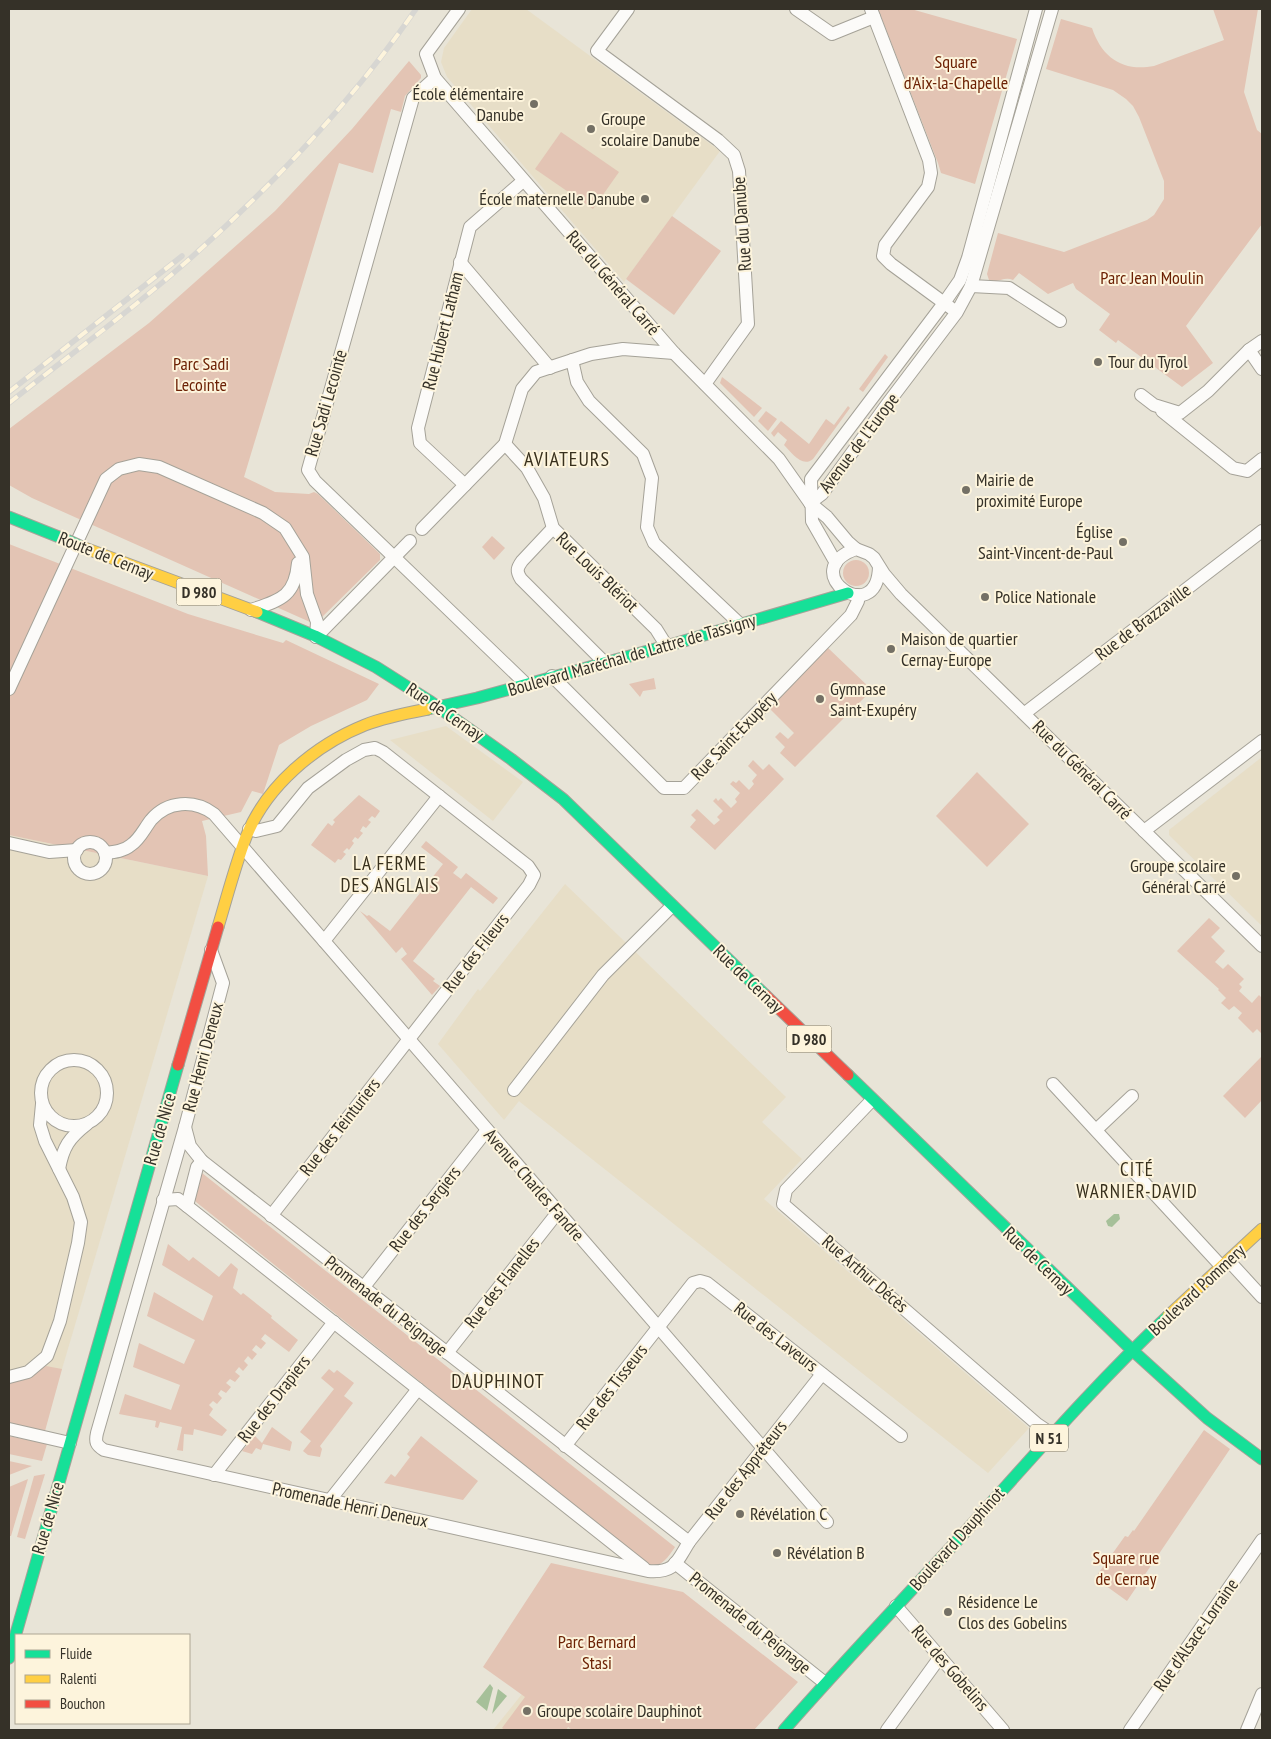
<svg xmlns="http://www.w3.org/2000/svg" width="1271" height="1739" font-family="'PT Sans Narrow',sans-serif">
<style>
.built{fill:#e7dec7}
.green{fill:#e3c4b4}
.water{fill:#a6c099}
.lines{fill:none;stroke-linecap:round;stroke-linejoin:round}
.street-casing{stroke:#a5a298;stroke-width:14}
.fast-casing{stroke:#a5a298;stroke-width:13}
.slow-casing{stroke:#a5a298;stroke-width:13}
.jam-casing{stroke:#a5a298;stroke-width:13}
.street{stroke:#fcfbf9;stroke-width:12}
.fast{stroke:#16e098;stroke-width:11}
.slow{stroke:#ffcf43;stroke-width:11}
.jam{stroke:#f24e42;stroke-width:11}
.rail-casing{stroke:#d7d6d2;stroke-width:5.5}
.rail{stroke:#fdf4dc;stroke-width:4;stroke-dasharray:11;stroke-linecap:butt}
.fast-bridge-casing{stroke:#a5a298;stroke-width:13;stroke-linecap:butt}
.fast-bridge{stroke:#16e098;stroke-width:11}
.poi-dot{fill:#747065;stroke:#fdf4dc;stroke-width:2}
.labels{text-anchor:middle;stroke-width:4;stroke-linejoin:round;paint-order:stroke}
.shield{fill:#fdf4dc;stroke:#716c5e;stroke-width:1}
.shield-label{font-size:16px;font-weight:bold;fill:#353128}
.park-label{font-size:18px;fill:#6c2104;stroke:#fdf4dc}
.poi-label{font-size:18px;fill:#353128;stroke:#fdf4dc;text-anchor:start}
.street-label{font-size:18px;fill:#353128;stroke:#fdf4dc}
.neighbourhood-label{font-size:19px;letter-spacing:1px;fill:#38301d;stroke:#fdf4dc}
.quarter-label{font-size:20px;letter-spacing:1px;fill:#38301d;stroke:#fdf4dc}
</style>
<rect width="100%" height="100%" fill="#e8e4d7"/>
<g class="built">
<polygon points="472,9 526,9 720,151 624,282 447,77 441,62 444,48"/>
<polygon points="446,726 523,782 493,821 390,740"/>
<polygon points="1262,757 1262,926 1169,835 1169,830"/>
<polygon points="9,835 208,876 54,1396 9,1386"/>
<polygon points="565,884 786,1097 762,1122 802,1159 764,1199 1029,1428 988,1473 520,1102 519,1101 504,1120 438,1044 478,989 480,991"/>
<polygon points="522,1694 572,1730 493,1730"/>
</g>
<g class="green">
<polygon points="878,9 911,9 1017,39 975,184 941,173 938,163"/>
<path d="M1213,9H1258L1244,92L1257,130L1262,134V224L1186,326L1213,363L1182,387L1118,340L1116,343L1099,330L1110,314L1076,289L1073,283L1048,294L1019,273L1013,280C1004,276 997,284 989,280L987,274L998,233L1064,252L1147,220L1154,215L1164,199V181L1139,117L1133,106L1126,99L1113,90L1046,69L1061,19L1092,28C1102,58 1123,72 1154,66L1224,40Z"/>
<polygon points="409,61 421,75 421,78 405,96 401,112 391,109 373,173 339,163 244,477 275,492 309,494 314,492 318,494 380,554 380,560 319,620 310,622 32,498 9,485 9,429 149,323 275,211 352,129"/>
<polygon points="561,132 619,172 593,209 535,169"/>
<polygon points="672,216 721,251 674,315 626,279"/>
<polygon points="885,354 888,357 863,392 859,389"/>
<polygon points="722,377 762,408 754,417 720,383"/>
<path d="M848,406L850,408L813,459C802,468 792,453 784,445L787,440L778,432L774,437L771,433L781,421L809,444L826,419L834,425Z"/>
<polygon points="766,411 777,419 768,431 758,421"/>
<polygon points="492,536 505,548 494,560 482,547"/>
<polygon points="9,544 188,614 283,643 286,640 379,684 367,700 311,726 279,745 263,794 252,791 241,812 202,821 206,836 208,876 9,835"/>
<circle cx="856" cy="573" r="13"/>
<polygon points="827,647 872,690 795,767 780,753 785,747 775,737 780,732 788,739 794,733 768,707"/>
<polygon points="654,678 656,689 643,691 640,697 629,684"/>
<polygon points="753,760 763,770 769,764 784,779 715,850 690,827 696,820 691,815 697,809 714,825 720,820 717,817 723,811 713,801 716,798 718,801 721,798 731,808 737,802 735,799 740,793 730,784 733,781 736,783 739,780 749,790 754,784 752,781 757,775 748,766"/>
<polygon points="977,772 1029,824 987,867 936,816"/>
<polygon points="359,795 380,811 375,818 372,816 368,820 371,822 366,828 363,826 360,831 363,833 358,839 355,837 352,841 354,843 349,850 347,848 343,852 346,854 341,860 338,859 335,863 311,845 328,823 332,826 335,822 333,820"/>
<polygon points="426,841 458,867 453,873 461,879 466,873 498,898 493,904 471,887 413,961 435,979 433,981 440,986 432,995 401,959 407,954 402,947 396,953 360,911 367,916 369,915 390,931 443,864 421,847"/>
<polygon points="1209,918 1220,928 1211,937 1225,951 1215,962 1223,969 1228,964 1244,979 1239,984 1242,987 1239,991 1252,1003 1259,995 1262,998 1262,1034 1257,1029 1253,1033 1238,1018 1242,1013 1234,1006 1229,1010 1221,1003 1226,998 1218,990 1219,989 1177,951"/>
<polygon points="1262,1056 1262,1100 1245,1118 1223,1096"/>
<path d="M202,1173L675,1547C668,1557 663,1566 650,1566L196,1202L194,1199Z"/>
<polygon points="168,1244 189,1261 193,1257 219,1277 231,1263 238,1269 233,1288 241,1295 243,1293 272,1316 271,1318 298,1340 289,1352 265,1334 261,1339 266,1343 261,1349 256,1345 252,1350 257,1354 252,1360 248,1356 244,1361 248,1365 243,1371 239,1367 235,1372 240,1376 235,1382 230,1379 226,1383 231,1387 226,1393 221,1390 218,1394 222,1398 217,1404 213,1401 209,1405 213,1409 209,1415 227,1430 222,1436 194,1429 193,1435 184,1434 183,1451 177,1450 182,1427 160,1422 158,1428 155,1427 156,1421 119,1414 125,1394 171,1410 180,1385 133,1367 139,1343 184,1364 195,1340 147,1316 154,1292 203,1321 213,1296 162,1265"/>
<polygon points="46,1366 62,1369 45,1431 9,1424 9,1381 21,1381"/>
<polygon points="329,1369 334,1373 337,1370 354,1383 344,1396 353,1403 320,1446 322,1449 320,1457 308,1455 303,1451 311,1441 300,1432 334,1389 321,1378"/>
<polygon points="272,1427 292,1442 290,1451 263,1444 261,1450 256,1448 252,1454 242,1451 255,1436 262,1443"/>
<polygon points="1204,1430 1230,1449 1127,1601 1095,1578 1125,1536 1128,1537 1133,1530 1134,1531"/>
<polygon points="9,1436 47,1444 42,1461 9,1454"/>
<polygon points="421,1436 478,1481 463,1500 384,1483 391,1474 395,1477 410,1457 407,1454"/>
<polygon points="9,1461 32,1466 9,1475"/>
<polygon points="45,1474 25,1539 17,1537 34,1476"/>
<polygon points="28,1479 11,1536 9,1536 9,1487"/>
<polygon points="551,1563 683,1592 798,1682 754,1730 572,1730 568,1727 566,1730 505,1730 502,1728 525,1697 483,1667"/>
</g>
<g class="water">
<polygon points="1114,1214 1119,1214 1120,1219 1112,1227 1108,1226 1106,1221"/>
<polygon points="490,1684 493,1688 487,1711 476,1702"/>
<polygon points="498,1689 507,1696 492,1714"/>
</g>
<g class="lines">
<g class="street-casing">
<g id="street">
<polyline points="459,9 426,54 435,78 674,353 779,459 810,503 827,517 848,542 856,549"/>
<polyline points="628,9 597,51 718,140 734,155 739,171 748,324 705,384"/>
<polyline points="796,9 832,34 874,17"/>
<polyline points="871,9 929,160 931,173 928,187 885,245 883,256 891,264 951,308"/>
<polyline points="435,78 413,98 308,470 315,481 526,684"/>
<polyline points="460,262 550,368"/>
<polyline points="971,286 1009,288 1060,321"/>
<polyline points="1249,350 1262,369"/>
<polyline points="572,360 577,382 589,401 643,454 652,478 647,527 654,543 741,625"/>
<polyline points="1141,395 1154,405 1180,413 1208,391 1249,350 1262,341"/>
<polyline points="1162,411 1233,468 1247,471 1262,459"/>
<polyline points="505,444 527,468 544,498 553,528 656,629 666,645"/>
<polyline points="465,485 420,443 418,428 470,227 523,181"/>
<polyline points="810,503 822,494 888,403 957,312 971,286 1052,9"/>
<path d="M553,528L522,561C517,568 516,571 521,579L605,663"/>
<polyline points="422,529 505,444 522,389 536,372 591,354 623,349 674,353"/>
<polyline points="836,563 812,521 811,479 944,303 960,280 968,258 1036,9"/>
<path d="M879,567C877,630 794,571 856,549L869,554L874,558L884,574L901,594L1262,946"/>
<path d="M251,610C280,600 295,597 298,563"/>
<polyline points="316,637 410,541"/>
<polyline points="552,676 664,788 684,788 851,615 858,601 857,595"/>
<polyline points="9,689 106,479 119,469 139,464 159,467 263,513 285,528 303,557 307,594 317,622 316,637"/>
<polyline points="1025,713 1262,531"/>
<polyline points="249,829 256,831 277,826 308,788 346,760 364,750 375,748 383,752 528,866 534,875 529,885 271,1216"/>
<polyline points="1144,831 1262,741"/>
<circle cx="90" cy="858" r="16"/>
<polyline points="9,843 49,852 77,850"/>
<path d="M105,853C115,852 124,851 131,845C140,839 144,829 151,820C167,801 194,799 214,814L827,1522"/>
<polyline points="324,941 439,796"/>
<path d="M211,950L223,983L185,1127L97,1433C95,1442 96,1445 104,1450L648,1571C675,1573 676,1563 689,1542L822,1374"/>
<circle cx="74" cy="1093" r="33"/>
<polyline points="1053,1084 1222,1267"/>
<polyline points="514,1090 603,975 672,906"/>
<polyline points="872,1100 786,1190 783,1204 1037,1424 1052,1434"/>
<polyline points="185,1127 190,1146 202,1161 689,1542"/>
<polyline points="1096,1130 1132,1096"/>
<path d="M59,1169C63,1147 69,1138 87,1124"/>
<polyline points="163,1200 178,1199 187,1206 644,1568"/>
<polyline points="187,1206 197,1167 202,1161"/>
<polyline points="1229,1261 1262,1297"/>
<polyline points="363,1288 487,1130"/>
<polyline points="447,1353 558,1212"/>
<polyline points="9,1377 28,1372 47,1356 60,1321 78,1243 81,1222 73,1197 45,1141 40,1125 42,1104"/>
<polyline points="9,1429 70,1443"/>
<polyline points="565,1446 693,1283 700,1281 707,1283 901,1436"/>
<polyline points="214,1475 334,1322"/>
<polyline points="330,1500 418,1389"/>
<polyline points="675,1563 825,1683"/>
<polyline points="896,1606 1003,1730"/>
<polyline points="887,1730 940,1657"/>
<polyline points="1130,1730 1262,1540"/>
<polyline points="1247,1730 1262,1694"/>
</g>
</g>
<g class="fast-casing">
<g id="fast">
<polyline points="9,517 69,541"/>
<polyline points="257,612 315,636 376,667 431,702 511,759 563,799 765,995"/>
<polyline points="428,709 477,698 677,643 848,593"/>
<polyline points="848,1075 1132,1350"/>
<polyline points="1132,1350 1207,1418 1262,1459"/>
<polyline points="9,1658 178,1065"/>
<path d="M784,1730C840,1666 898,1605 955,1543C1025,1466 1092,1387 1168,1316"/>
</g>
</g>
<g class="slow-casing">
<g id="slow">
<polyline points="82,547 257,612"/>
<path d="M218,927C227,897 235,866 246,837C266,786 315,745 365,725C385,717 407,713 428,709"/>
<polyline points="1168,1316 1262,1229"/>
</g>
</g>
<g class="jam-casing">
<g id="jam">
<polyline points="765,995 848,1075"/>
<polyline points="178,1065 218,927"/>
</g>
</g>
<use href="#street" class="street"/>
<use href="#fast" class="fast"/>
<use href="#slow" class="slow"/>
<use href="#jam" class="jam"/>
<g class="rail-casing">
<g id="rail">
<polyline points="9,392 182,256"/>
<path d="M9,403C62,361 118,320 170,276C262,197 347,109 416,9"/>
</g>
</g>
<use href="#rail" class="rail"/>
<g class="fast-bridge-casing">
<polyline id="fast-bridge" points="69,541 82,547"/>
</g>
<use href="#fast-bridge" class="fast-bridge"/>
</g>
<g class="poi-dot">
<circle cx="534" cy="104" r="5"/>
<circle cx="591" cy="129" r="5"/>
<circle cx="645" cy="199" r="5"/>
<circle cx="1098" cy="362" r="5"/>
<circle cx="966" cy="490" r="5"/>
<circle cx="1123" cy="542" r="5"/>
<circle cx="985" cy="597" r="5"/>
<circle cx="891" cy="649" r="5"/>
<circle cx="820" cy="699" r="5"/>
<circle cx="1236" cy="876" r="5"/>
<circle cx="740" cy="1514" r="5"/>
<circle cx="777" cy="1553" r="5"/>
<circle cx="948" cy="1612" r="5"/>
<circle cx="527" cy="1711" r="5"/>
</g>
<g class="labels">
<g class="shield">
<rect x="176.5" y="578.5" width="45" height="27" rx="4"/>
<rect x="786.5" y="1025.5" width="45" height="27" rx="4"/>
<rect x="1030" y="1424.5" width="38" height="27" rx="4"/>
</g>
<g class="shield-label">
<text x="199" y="598">D 980</text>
<text x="809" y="1045">D 980</text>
<text x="1049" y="1444">N 51</text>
</g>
<g class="park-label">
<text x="956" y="68">Square<tspan x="956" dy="21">d’Aix-la-Chapelle</tspan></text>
<text x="1152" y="284">Parc Jean Moulin</text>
<text x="201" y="370">Parc Sadi<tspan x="201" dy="21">Lecointe</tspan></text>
<text x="1126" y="1564">Square rue<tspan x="1126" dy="21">de Cernay</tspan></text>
<text x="597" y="1648">Parc Bernard<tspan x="597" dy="21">Stasi</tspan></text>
</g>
<g class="poi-label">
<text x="524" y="100" text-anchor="end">École élémentaire<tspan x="524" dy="21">Danube</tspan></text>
<text x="601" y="125">Groupe<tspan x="601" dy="21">scolaire Danube</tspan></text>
<text x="635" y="205" text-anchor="end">École maternelle Danube</text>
<text x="1108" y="368">Tour du Tyrol</text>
<text x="976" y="486">Mairie de<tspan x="976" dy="21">proximité Europe</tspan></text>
<text x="1113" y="538" text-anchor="end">Église<tspan x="1113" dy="21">Saint-Vincent-de-Paul</tspan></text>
<text x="995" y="603">Police Nationale</text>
<text x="901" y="645">Maison de quartier<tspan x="901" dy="21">Cernay-Europe</tspan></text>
<text x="830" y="695">Gymnase<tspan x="830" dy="21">Saint-Exupéry</tspan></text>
<text x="1226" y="872" text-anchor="end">Groupe scolaire<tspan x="1226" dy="21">Général Carré</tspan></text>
<text x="750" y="1520">Révélation C</text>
<text x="787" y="1559">Révélation B</text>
<text x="958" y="1608">Résidence Le<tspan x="958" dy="21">Clos des Gobelins</tspan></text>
<text x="537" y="1717">Groupe scolaire Dauphinot</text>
</g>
<g class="street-label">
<text transform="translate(742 224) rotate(-94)" y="6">Rue du Danube</text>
<text transform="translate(613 283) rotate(49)" y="6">Rue du Général Carré</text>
<text transform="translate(443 331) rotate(-76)" y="6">Rue Hubert Latham</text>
<text transform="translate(326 403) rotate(-74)" y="6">Rue Sadi Lecointe</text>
<text transform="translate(859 443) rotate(-53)" y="6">Avenue de l'Europe</text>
<text transform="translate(106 556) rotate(22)" y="6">Route de Cernay</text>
<text transform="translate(597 572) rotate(44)" y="6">Rue Louis Blériot</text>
<text transform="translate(1143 622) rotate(-37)" y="6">Rue de Brazzaville</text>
<text transform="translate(632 655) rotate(-16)" y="6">Boulevard Maréchal de Lattre de Tassigny</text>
<text transform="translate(445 712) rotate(34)" y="6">Rue de Cernay</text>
<text transform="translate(734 736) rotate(-46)" y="6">Rue Saint-Exupéry</text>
<text transform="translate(1082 770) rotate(45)" y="6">Rue du Général Carré</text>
<text transform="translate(476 953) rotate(-52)" y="6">Rue des Fileurs</text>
<text transform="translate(748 979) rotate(44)" y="6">Rue de Cernay</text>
<text transform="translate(203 1057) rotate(-75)" y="6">Rue Henri Deneux</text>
<text transform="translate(340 1127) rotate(-52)" y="6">Rue des Teinturiers</text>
<text transform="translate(160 1129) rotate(-74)" y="6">Rue de Nice</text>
<text transform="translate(534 1185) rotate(49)" y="6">Avenue Charles Fandre</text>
<text transform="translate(425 1209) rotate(-52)" y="6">Rue des Sergiers</text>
<text transform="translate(1038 1261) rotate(44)" y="6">Rue de Cernay</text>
<text transform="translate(865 1274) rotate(41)" y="6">Rue Arthur Décès</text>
<text transform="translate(502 1283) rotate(-52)" y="6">Rue des Flanelles</text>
<text transform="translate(1197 1290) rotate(-43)" y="6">Boulevard Pommery</text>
<text transform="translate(386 1306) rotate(38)" y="6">Promenade du Peignage</text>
<text transform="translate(776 1337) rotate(38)" y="6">Rue des Laveurs</text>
<text transform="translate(612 1387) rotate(-52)" y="6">Rue des Tisseurs</text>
<text transform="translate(274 1399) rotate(-52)" y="6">Rue des Drapiers</text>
<text transform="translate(746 1470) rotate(-52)" y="6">Rue des Appréteurs</text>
<text transform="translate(350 1505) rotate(12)" y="6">Promenade Henri Deneux</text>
<text transform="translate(48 1518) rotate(-74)" y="6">Rue de Nice</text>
<text transform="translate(957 1539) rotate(-48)" y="6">Boulevard Dauphinot</text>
<text transform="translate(750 1623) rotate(39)" y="6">Promenade du Peignage</text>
<text transform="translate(1196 1635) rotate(-55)" y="6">Rue d'Alsace-Lorraine</text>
<text transform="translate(950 1668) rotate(49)" y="6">Rue des Gobelins</text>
</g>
<g class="neighbourhood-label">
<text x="390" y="870">LA FERME<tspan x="390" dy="22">DES ANGLAIS</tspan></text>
<text x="1137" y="1176">CITÉ<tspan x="1137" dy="22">WARNIER-DAVID</tspan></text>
</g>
<g class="quarter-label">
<text x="567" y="466">AVIATEURS</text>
<text x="498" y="1388">DAUPHINOT</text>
</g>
</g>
<rect width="1271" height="1739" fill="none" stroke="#353128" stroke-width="20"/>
<rect x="15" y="1634" width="175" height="90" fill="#fdf4dc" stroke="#ada694"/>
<rect x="25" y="1650" width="25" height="8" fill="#16e098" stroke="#ada694"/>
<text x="60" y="1659" font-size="15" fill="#353128">Fluide</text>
<rect x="25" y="1675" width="25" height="8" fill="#ffcf43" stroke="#ada694"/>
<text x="60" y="1684" font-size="15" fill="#353128">Ralenti</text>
<rect x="25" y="1700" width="25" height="8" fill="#f24e42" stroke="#ada694"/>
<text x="60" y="1709" font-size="15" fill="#353128">Bouchon</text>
</svg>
